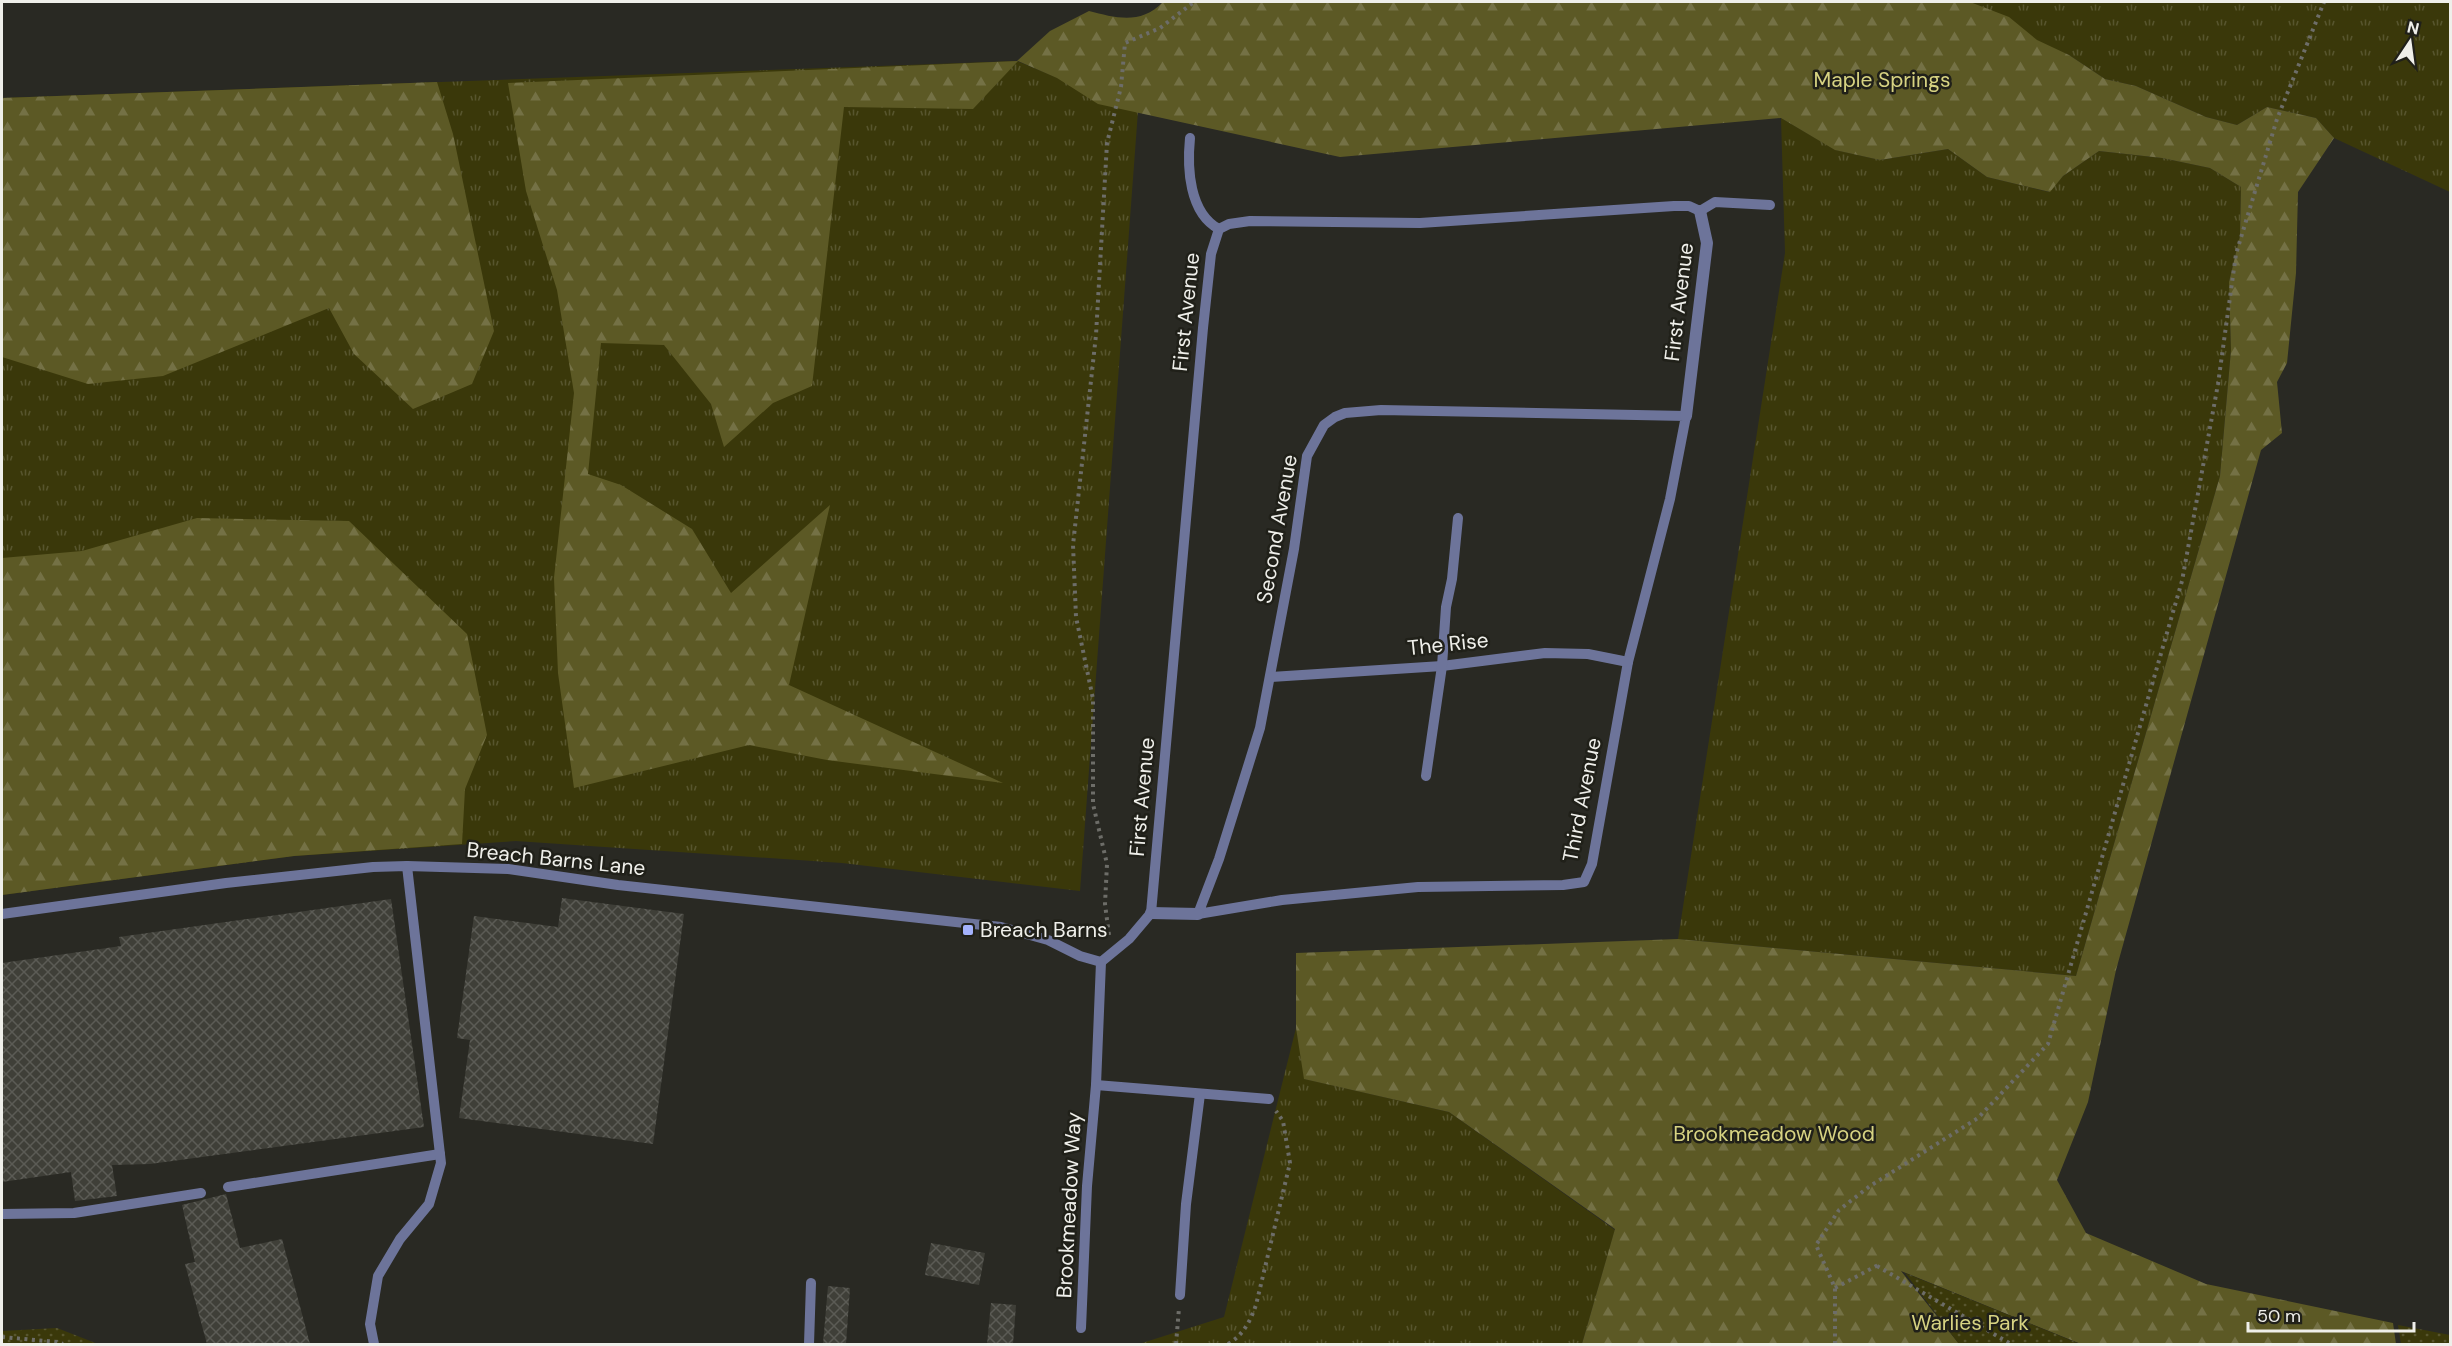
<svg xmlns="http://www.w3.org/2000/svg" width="2452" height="1346" font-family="'DM Sans',sans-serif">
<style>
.grass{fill:url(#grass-tufts)}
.forest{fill:url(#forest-firs)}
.park{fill:url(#park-dots)}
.building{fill:url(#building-cross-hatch)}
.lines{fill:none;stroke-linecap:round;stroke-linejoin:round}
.path{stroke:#6d6d68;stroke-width:4;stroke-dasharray:3 4.5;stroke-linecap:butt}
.service{stroke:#6d749a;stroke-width:10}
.minor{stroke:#6d749a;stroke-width:12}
.poi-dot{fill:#a4b2fc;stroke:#202019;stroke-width:2}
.labels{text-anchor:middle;stroke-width:5;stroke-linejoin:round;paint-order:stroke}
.park-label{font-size:21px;fill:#d7d382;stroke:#202019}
.street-label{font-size:21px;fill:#efefea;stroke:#202019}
.poi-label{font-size:21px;fill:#efefea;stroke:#202019;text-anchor:start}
</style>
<defs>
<pattern id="grass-tufts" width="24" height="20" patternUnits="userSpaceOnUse" patternTransform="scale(1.5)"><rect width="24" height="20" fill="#3a380a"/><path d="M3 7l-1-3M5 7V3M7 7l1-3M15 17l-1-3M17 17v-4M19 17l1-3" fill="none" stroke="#57552e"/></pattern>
<pattern id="forest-firs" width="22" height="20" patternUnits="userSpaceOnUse" patternTransform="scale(1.5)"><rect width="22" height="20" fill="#5c5925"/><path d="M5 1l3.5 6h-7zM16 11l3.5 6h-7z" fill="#747145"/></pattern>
<pattern id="park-dots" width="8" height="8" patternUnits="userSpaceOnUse" patternTransform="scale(1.5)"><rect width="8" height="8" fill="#3a380a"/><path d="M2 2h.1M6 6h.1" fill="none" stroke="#57552e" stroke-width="1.8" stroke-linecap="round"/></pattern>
<pattern id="building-cross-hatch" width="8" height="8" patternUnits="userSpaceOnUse" patternTransform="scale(1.5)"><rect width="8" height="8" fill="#3f3f38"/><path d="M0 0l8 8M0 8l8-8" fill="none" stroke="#5b5b55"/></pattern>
</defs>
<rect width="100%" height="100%" fill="#292923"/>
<g class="grass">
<polygon points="1970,2 2450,2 2450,192 2334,138 2316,118 2267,107 2237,125 2206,117 2136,86 2105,79 2069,55 2039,43"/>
<polygon points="1017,61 1138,111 1080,891 842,863 516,841 294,856 2,895 2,98"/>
<polygon points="1781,118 1836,150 1880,160 1948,149 1987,177 2049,192 2063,176 2099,151 2162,158 2210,168 2241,187 2240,236 2229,282 2231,350 2220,476 2076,976 1678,939 1785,253"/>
<polygon points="1296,1028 1305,1079 1449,1112 1615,1230 1582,1344 1139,1344 1224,1317"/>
</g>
<g class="forest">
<path d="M1163,2H1970L2009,17L2037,40L2069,55L2105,79L2136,86L2206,117L2237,125L2267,107L2316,118L2334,138L2298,192L2296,273L2287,363L2277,382L2282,433L2261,450L2116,970L2088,1102L2057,1180L2086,1233L2206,1284L2393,1323L2396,1344H2081L1901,1271L1959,1344H1582L1615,1229L1449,1112L1304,1079L1296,1028V953L1678,939L2076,976L2220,476L2231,350L2229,282L2240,236L2241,187L2210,168L2162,158L2099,151L2063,176L2050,192L1987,177L1948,149L1880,160L1835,150L1781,118L1340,157L1098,104L1057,78L1018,61L973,109L844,107L812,386L773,403L724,447L711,404L664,345L601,343L588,474L621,485L692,529L731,593L830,505L789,685L1003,783L827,760L749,745L574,788L558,673L554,578L574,393L557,290L526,191L508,83L1017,61L1050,31L1089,11C1116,18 1141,25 1163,2Z"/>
<polygon points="437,82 453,134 494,331 472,384 413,409 354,354 329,308 163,376 88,384 2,357 2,98"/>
<polygon points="197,518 349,521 467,634 487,735 465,789 462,844 294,856 2,895 2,558 82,551"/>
</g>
<g class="park">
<polygon points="1905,1273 2080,1344 1959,1344"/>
<polygon points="2398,1325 2450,1335 2450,1344 2401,1344"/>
<polygon points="57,1328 98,1344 2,1344 2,1331"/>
</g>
<g class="building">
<polygon points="562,898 684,914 653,1144 459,1118 470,1040 457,1038 474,916 558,927"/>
<polygon points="391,899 424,1127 150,1164 112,1165 117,1196 75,1201 71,1172 2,1182 2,963 121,946 119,937"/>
<polygon points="226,1194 240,1248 282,1239 310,1344 207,1344 185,1264 195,1262 182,1205"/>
<polygon points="931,1243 985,1253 979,1285 925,1275"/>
<polygon points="828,1286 850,1288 846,1344 823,1344"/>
<polygon points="991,1303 1016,1305 1013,1344 987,1344"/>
</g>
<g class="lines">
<g class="path">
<polyline points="1109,935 1105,904 1107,864 1093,804 1093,699 1076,617 1073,545 1096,335 1107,143 1121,87 1125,43 1160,28 1194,2"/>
<polyline points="1877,1266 2011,1344"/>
<polyline points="1835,1288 1880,1264"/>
<polyline points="2,1337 57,1342 63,1344"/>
<polyline points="1176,1344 1179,1308"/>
<path d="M1228,1344C1243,1335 1250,1322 1256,1305L1290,1163L1283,1121L1276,1111"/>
<polyline points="1835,1344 1835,1288 1816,1245 1839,1210 1870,1186 1978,1118 2048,1044 2182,581 2218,384 2236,254 2277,119 2324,2"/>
</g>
<g class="service">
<path d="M1190,138C1187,168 1189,213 1219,229"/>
<polygon points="1381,410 1686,416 1670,499 1628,662 1592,864 1584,882 1563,885 1418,887 1282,900 1198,914 1219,859 1260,728 1294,549 1307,456 1324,425 1335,417 1345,413"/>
<polyline points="1271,677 1442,666 1545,653 1588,654 1628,662"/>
<polyline points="1426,776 1442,666 1446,607 1452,579 1458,518"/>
<polyline points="2,914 226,883 373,867 407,866 508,869 618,885 1001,927 1048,940 1080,956 1101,962"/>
<polyline points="1101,962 1129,939 1151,913 1203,328 1211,254 1219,229 1229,224 1250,221 1420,223 1674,206 1689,206 1700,211 1715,202 1770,205"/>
<polyline points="1096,1085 1269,1099"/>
<polyline points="228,1187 440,1154"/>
<polyline points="2,1214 74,1213 201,1193"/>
<polyline points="1180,1295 1186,1204 1200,1094"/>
<polyline points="1081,1328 1087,1186 1096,1085 1101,962"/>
<polyline points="374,1344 370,1324 378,1276 400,1239 429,1204 441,1163 407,866"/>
<polyline points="809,1344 811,1283"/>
</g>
<g class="minor">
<polyline points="1686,416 1707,243 1700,211"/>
<polyline points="1151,913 1198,914"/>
</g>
</g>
<rect class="poi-dot" x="962" y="924" width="12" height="12" rx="3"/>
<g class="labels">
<g class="park-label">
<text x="1882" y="87">Maple Springs</text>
<text x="1774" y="1141">Brookmeadow Wood</text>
<text x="1970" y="1330">Warlies Park</text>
</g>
<g class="street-label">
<text transform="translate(1679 302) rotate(-83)" y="7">First Avenue</text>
<text transform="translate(1186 312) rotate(-84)" y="7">First Avenue</text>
<text transform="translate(1277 529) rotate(-80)" y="7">Second Avenue</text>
<text transform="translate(1448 644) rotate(-6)" y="7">The Rise</text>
<text transform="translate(1142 797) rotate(-85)" y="7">First Avenue</text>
<text transform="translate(1582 800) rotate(-79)" y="7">Third Avenue</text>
<text transform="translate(556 859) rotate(6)" y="7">Breach Barns Lane</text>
<text transform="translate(1069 1205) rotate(-87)" y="7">Brookmeadow Way</text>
</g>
<g class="poi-label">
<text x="980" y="937">Breach Barns</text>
</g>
</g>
<rect width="2452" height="1346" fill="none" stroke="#efefea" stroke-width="6"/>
<g transform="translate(2410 42) rotate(13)" stroke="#202019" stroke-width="4.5" paint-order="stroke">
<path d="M0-4.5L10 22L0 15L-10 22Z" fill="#efefea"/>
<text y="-9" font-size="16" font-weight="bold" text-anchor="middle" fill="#efefea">N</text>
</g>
<path d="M2248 1322v9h166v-9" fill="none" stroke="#efefea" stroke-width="3"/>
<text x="2257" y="1322" font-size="18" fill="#efefea" stroke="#202019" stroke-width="4.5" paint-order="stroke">50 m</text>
</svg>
